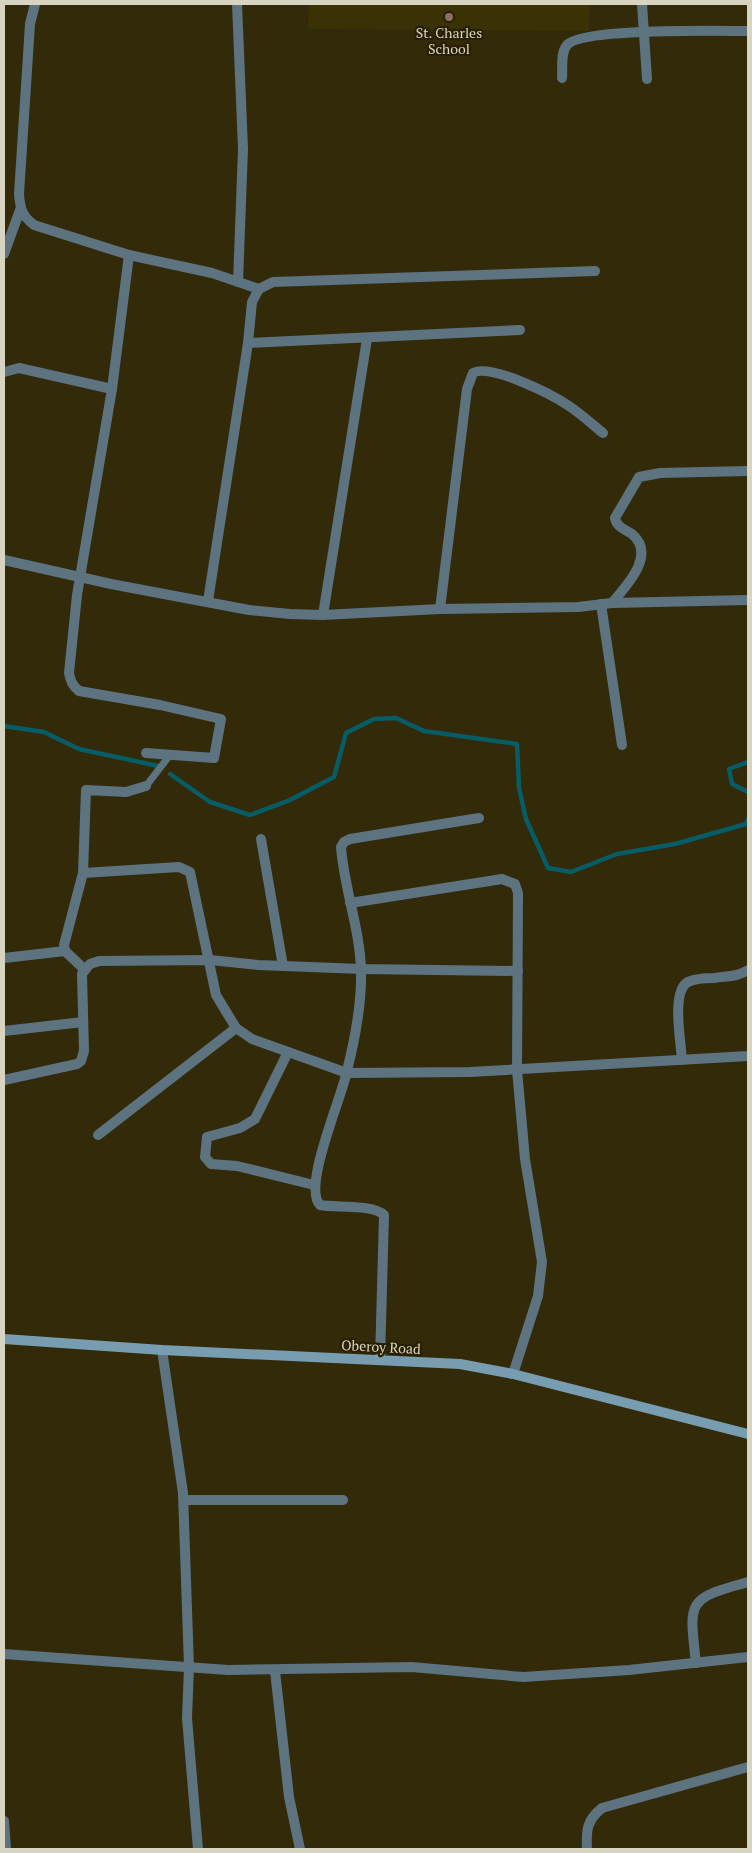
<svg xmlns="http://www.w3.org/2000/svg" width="752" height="1853" font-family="'PT Serif',serif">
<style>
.built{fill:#3a3105}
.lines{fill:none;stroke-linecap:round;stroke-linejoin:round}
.stream{stroke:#065d66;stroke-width:4.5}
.lane{stroke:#5d7380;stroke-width:7}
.street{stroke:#5d7380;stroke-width:10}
.secondary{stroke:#789db0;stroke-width:10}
.education-dot{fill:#8d6e63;stroke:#282000;stroke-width:2}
.labels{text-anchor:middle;stroke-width:4.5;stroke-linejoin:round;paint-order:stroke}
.poi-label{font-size:14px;fill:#d8d4c2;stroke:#282000}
.street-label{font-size:14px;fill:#d8d4c2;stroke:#282000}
</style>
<rect width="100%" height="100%" fill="#322a09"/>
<polygon class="built" points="309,4 590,4 589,31 308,29"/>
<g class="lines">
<g class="stream">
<polyline points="4,726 44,732 79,749 158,766"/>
<polyline points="748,762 729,769 732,784 748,792"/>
<polyline points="170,774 210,802 250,815 290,800 334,777 346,733 374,719 396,718 424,731 517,744 519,788 526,819 548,868 571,872 617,854 675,844 746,824 748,819"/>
</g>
<polyline class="lane" points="146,786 170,755"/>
<g class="street">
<path d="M35,4L30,24L19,194C20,208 22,216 34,225L129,255L212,273L259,289"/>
<polyline points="237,4 243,149 238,282"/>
<polyline points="642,4 647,79"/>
<path d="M562,78C563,69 560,53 567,45C582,28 719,31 748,31"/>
<polyline points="4,254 20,210"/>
<path d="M129,255L112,389L77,595L69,673C71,682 72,685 79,691L160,705L221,719L214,758L146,753"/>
<polyline points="248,343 520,330"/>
<polyline points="4,372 19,368 112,389"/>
<path d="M4,560L111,584L249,610L290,614L323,615L440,609L578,607L612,603C626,586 657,555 632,534C625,529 617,528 615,518L639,477L660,473L748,471"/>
<polyline points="208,601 248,343 252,302 259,289 273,282 595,271"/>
<polyline points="612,603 748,600"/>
<polyline points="601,604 622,745"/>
<path d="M440,609L467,389L473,373C490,363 553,395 569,406C581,414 592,424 603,433"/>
<polyline points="323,615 367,339"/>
<polyline points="261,839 283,966"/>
<polyline points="83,873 179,867 190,872 216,995 236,1028 252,1039 347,1073 470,1072 748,1056"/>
<polyline points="350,903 502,879 515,884 518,893 517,1070 525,1159 542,1262 538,1296 513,1374"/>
<polyline points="4,958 65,951"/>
<polyline points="84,969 65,951 64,945 83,873 86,790 126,792 146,786"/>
<polyline points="4,1031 83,1022"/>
<polyline points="288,1052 255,1119 240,1128 207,1137 205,1157 211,1164 237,1166 314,1185"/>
<path d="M682,1060C681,1042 671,991 688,982C696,978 706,978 714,978C726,976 738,977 748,970"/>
<polyline points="4,1080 77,1064 81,1061 84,1051 82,974 90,964 99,961 210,960 258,965 361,969 518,971"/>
<polyline points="98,1135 236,1028"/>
<polyline points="162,1350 183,1493 189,1667 187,1718 198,1849"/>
<path d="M380,1360L384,1215C373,1204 336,1208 320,1205C302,1187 342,1097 347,1071C355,1039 362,1004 361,970C360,929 344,888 341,847L344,842L350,839L479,818"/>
<polyline points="184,1500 343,1500"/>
<polyline points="4,1654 228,1670 412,1667 523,1677 629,1670 748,1657"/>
<path d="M696,1663C689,1601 686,1599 748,1582"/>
<polyline points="275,1671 289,1797 300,1849"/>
<polyline points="4,1821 6,1849"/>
<path d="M587,1849C586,1830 587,1820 602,1808L748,1767"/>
</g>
<polyline class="secondary" points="4,1339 162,1350 460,1364 513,1374 748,1434"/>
</g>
<circle class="education-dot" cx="449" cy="17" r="5"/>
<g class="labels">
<g class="poi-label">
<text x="449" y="38">St. Charles<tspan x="449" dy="16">School</tspan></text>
</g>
<g class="street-label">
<text transform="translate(381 1347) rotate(3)" y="5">Oberoy Road</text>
</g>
</g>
<rect width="752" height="1853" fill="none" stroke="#d8d4c2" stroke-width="10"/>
</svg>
